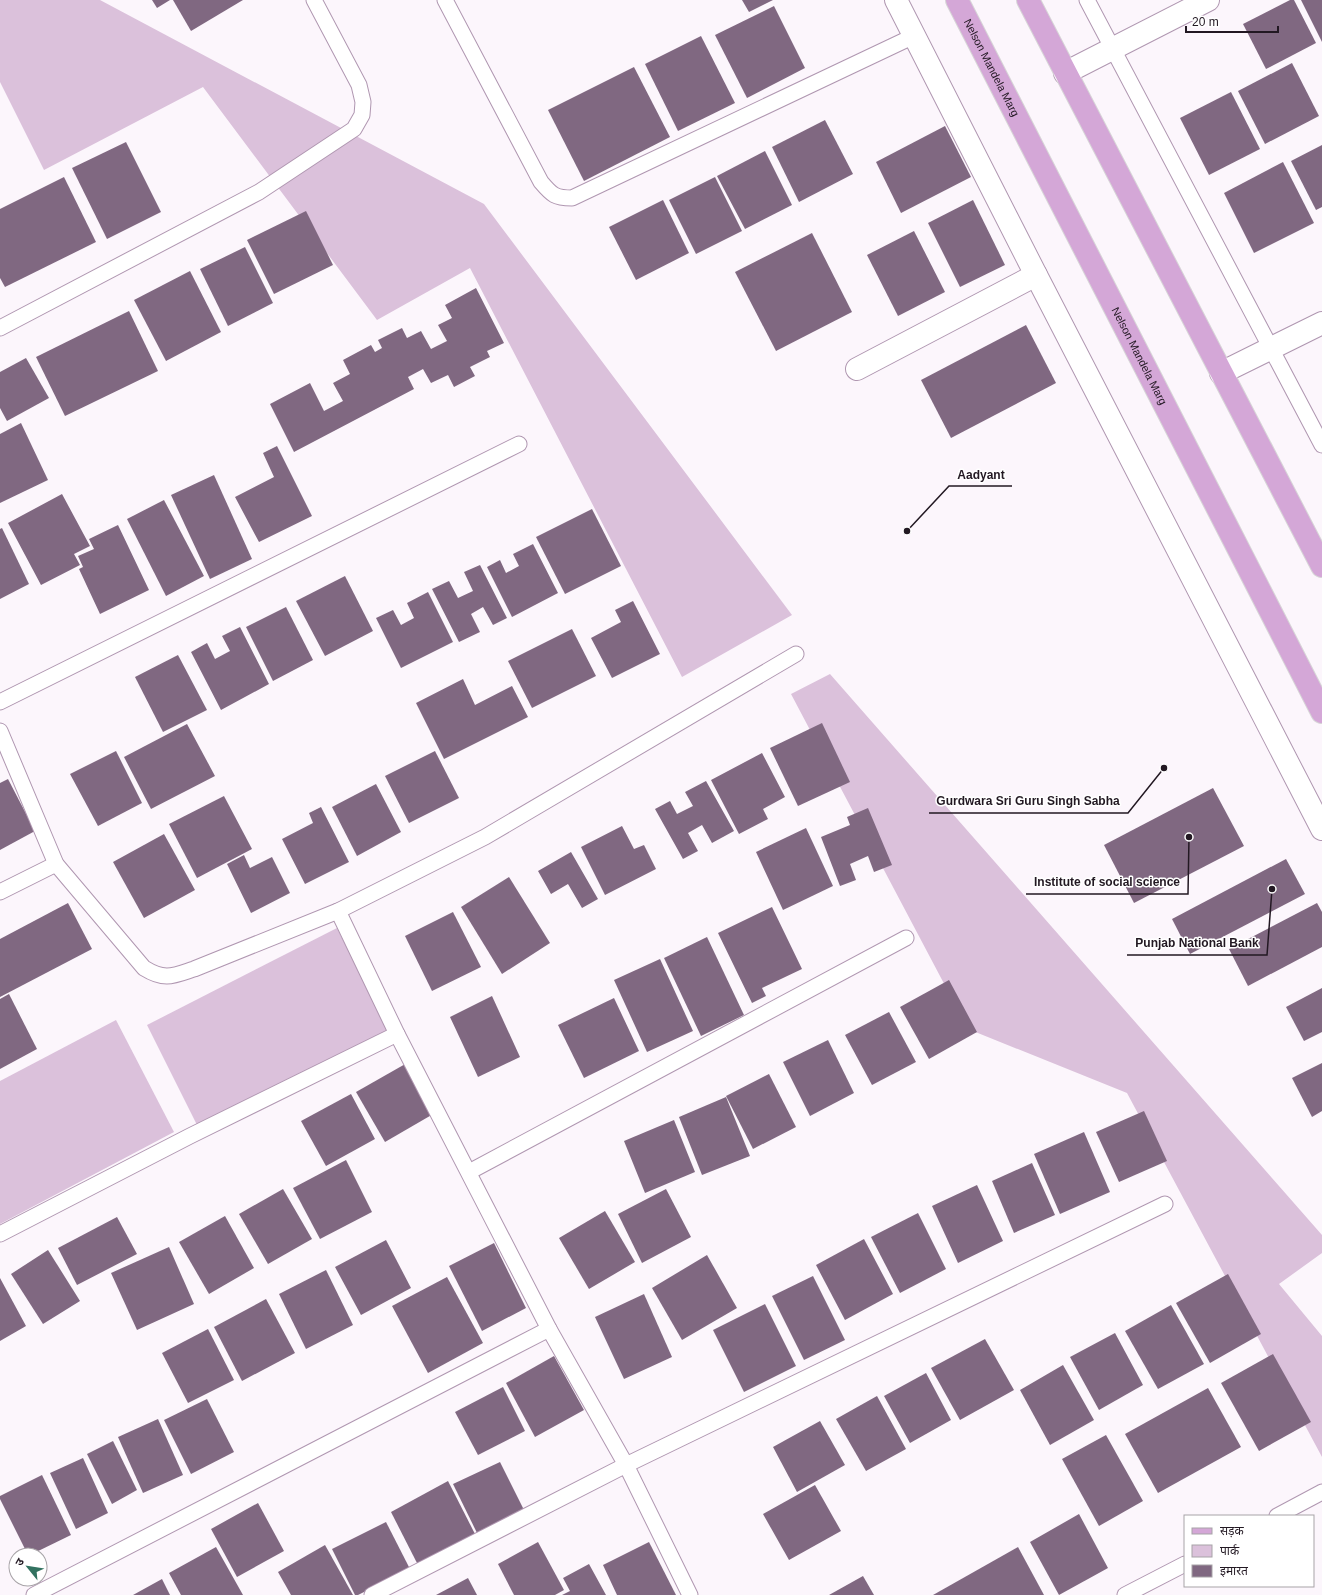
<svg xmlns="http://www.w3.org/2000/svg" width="1322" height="1595" font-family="Arial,'Noto Sans Devanagari',sans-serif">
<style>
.green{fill:#dbc1db}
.building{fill:#806881}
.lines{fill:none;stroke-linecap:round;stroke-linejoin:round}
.lane-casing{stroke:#b097b1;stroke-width:17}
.street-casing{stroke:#b097b1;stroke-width:24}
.primary-casing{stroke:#d7d5d7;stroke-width:24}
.lane{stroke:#fff;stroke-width:15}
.street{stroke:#fff;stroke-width:22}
.primary{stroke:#d4a7d7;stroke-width:22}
.labels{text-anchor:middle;stroke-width:3;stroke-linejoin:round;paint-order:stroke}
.street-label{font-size:11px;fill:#221822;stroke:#fff}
.leader{fill:none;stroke:#221822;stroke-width:1.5}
.callout-dot{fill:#221822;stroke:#fff;stroke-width:1.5}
.callout-label{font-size:12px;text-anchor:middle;font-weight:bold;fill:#221822;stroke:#fff;stroke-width:3;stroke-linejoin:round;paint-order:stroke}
</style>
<rect width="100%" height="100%" fill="#fcf6fc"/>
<g class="green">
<polygon points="0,0 100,0 484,204 792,615 682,677 470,268 377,320 203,87 44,170 0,82"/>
<polygon points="830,674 1322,1235 1322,1253 1279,1284 1322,1336 1322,1457 1127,1093 968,1029 791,694"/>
<polygon points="337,928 388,1030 198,1127 147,1025"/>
<polygon points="116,1020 174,1132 0,1224 0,1081"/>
</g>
<g class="building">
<polygon points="152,0 170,0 157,8"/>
<polygon points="173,0 243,0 191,31"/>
<polygon points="742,0 773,0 749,12"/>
<polygon points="1290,0 1294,0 1316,43 1266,69 1243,24"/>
<polygon points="1301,0 1322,0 1322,42"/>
<polygon points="774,6 805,68 747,98 715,35"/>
<polygon points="701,36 735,103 678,131 645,64"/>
<polygon points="1292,63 1319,116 1265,144 1238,91"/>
<polygon points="634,67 670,137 584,181 548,110"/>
<polygon points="1231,92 1260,149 1209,175 1180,118"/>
<polygon points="825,120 853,174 799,202 772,147"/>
<polygon points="945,126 971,177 901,213 876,162"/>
<polygon points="126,142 161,212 107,239 72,168"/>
<polygon points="1322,145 1322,207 1316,210 1291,161"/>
<polygon points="765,151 792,205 745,229 717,176"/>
<polygon points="1283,162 1314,223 1254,253 1224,193"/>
<polygon points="64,177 96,242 5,287 0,278 0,209"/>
<polygon points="715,177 742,231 696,254 669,200"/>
<polygon points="663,200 689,253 636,280 609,227"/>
<polygon points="973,200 1005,265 960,287 928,223"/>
<polygon points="306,211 333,265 274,294 247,240"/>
<polygon points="914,231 945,292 898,316 867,255"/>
<polygon points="812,233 852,312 776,351 735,272"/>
<polygon points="245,247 273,303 228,326 200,269"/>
<polygon points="190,271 221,332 166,361 134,300"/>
<polygon points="476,288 504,343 487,351 490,357 470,367 475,376 454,387 448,375 431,383 423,369 408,377 414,389 294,452 270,404 310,383 324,411 343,401 333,383 350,374 343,360 371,345 375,352 382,348 378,340 402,328 407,338 421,331 431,349 447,341 438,325 452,318 445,305"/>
<polygon points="129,311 158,371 65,416 36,357"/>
<polygon points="1026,325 1056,383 951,438 921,380"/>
<polygon points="26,358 49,398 7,421 0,408 0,372"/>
<polygon points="21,423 48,480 0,503 0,434"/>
<polygon points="277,446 312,516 259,542 235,497 274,477 263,453"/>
<polygon points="214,475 252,559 210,579 171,495"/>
<polygon points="62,494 90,546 74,554 80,565 41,585 8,523"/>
<polygon points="164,500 204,576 166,596 127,519"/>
<polygon points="592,509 621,566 565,594 536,537"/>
<polygon points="118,525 149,590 100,614 79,569 83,567 78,556 94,549 89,539"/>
<polygon points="2,528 29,584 0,599 0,529"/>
<polygon points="533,544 558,593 512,617 487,567 500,560 506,573 519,566 513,554"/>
<polygon points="480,565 507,618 493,625 483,607 471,614 480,632 459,642 432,589 449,581 458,598 473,591 464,572"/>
<polygon points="345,576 373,631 325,656 296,601"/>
<polygon points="428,592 453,642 401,668 376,618 393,610 401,625 414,618 407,603"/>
<polygon points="633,601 660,654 612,678 591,638 621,622 615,610"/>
<polygon points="286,607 313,660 273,681 246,627"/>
<polygon points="240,627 269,684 221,710 191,652 207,643 215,659 230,651 222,636"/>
<polygon points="572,629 596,676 532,708 508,661"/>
<polygon points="178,655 207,710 163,732 135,677"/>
<polygon points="463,679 475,705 512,686 528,717 444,759 416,703"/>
<polygon points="822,723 850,782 798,806 770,748"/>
<polygon points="187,724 215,776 151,809 124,757"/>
<polygon points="116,751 142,803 98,826 70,774"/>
<polygon points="435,751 459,798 409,823 385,776"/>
<polygon points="762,753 785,797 763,809 768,819 739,834 711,780"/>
<polygon points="8,779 35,831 0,850 0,783"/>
<polygon points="706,781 734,831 712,843 702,825 688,833 698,851 683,859 655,809 670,801 677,814 693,806 685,792"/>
<polygon points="376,784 401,832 357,856 332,807"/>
<polygon points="1213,788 1244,846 1134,903 1104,845"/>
<polygon points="224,796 252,849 197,878 169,824"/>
<polygon points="321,807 349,862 305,884 282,839 313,823 309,813"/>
<polygon points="868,808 892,865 874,872 868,856 850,864 856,880 840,886 821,837 850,825 847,817"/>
<polygon points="622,826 634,849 644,845 656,869 605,895 581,847"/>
<polygon points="806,828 833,886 783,910 756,852"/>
<polygon points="164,834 195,890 144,918 113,862"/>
<polygon points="571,852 598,899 582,908 568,884 551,894 538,871"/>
<polygon points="244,855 250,868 272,857 290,893 251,913 227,864"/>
<polygon points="1286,859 1305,894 1190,954 1172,919"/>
<polygon points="509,877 550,943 502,974 461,907"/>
<polygon points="68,903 92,949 0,997 0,939"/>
<polygon points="1317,903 1322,912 1322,947 1248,986 1229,949"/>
<polygon points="772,907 802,969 762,988 766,996 752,1003 718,933"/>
<polygon points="453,912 481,967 432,991 405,936"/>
<polygon points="707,937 744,1015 701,1036 664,958"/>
<polygon points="660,959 693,1031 647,1052 614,980"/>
<polygon points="949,980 977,1032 929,1059 900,1007"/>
<polygon points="1322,988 1322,1032 1304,1041 1286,1007"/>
<polygon points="9,994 37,1049 0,1069 0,999"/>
<polygon points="492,996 520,1057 478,1077 450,1017"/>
<polygon points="614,998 639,1051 584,1078 558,1025"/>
<polygon points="889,1012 916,1062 872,1085 845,1035"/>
<polygon points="828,1040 854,1093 810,1116 783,1062"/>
<polygon points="407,1063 435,1113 385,1142 356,1092"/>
<polygon points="1322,1063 1322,1111 1312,1117 1292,1078"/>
<polygon points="769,1074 796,1127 753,1149 726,1096"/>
<polygon points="351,1094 375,1139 326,1166 301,1121"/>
<polygon points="726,1097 750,1156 702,1175 679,1117"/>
<polygon points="1144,1111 1167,1161 1119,1182 1096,1132"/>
<polygon points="674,1120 695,1172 645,1193 624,1141"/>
<polygon points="1084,1132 1110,1192 1060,1214 1034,1154"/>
<polygon points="346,1160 372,1212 320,1239 293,1188"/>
<polygon points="1032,1163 1055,1215 1014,1233 992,1181"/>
<polygon points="977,1185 1003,1241 958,1263 932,1206"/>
<polygon points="283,1189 312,1239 268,1264 239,1214"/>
<polygon points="666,1189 691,1237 642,1263 618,1214"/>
<polygon points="605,1211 635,1262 589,1289 559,1238"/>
<polygon points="918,1213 946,1269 900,1293 871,1237"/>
<polygon points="225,1216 254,1268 209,1294 179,1242"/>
<polygon points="117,1217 137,1254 77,1285 58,1248"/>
<polygon points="864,1239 893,1294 845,1320 816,1265"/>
<polygon points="386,1240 411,1288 361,1315 335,1267"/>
<polygon points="494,1243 526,1308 482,1331 449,1266"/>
<polygon points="169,1247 194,1304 137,1330 111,1273"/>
<polygon points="48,1250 80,1301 43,1324 11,1274"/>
<polygon points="707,1255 737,1308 682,1340 652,1288"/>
<polygon points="326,1270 353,1325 306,1349 279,1294"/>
<polygon points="1228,1274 1261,1334 1210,1363 1176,1303"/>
<polygon points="813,1276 845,1340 804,1360 772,1296"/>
<polygon points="447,1277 483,1343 428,1373 392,1306"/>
<polygon points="0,1278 26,1326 0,1341"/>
<polygon points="644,1294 672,1357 624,1379 595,1317"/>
<polygon points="266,1299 295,1353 242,1381 214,1327"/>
<polygon points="765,1304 796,1366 744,1392 713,1330"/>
<polygon points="1171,1305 1204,1364 1158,1389 1125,1331"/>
<polygon points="208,1329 234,1380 188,1403 162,1353"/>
<polygon points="1115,1333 1143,1385 1099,1410 1070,1357"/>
<polygon points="985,1339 1014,1390 960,1420 931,1368"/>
<polygon points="1273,1354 1311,1422 1259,1451 1221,1383"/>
<polygon points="554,1356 584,1410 535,1437 506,1383"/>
<polygon points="1063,1365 1094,1420 1050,1445 1020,1390"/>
<polygon points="926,1373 951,1420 910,1443 884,1396"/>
<polygon points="503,1387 525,1431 478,1455 455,1412"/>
<polygon points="1208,1388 1241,1447 1158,1493 1125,1434"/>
<polygon points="877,1396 906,1449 866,1471 836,1419"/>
<polygon points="207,1399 234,1452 191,1474 164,1420"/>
<polygon points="158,1419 183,1475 143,1493 118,1437"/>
<polygon points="820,1421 845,1465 797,1492 773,1447"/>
<polygon points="1106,1435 1143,1501 1099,1526 1062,1459"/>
<polygon points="113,1441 137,1490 112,1504 87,1454"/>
<polygon points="83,1458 108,1513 76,1529 50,1473"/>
<polygon points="500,1462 525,1512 478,1535 453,1484"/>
<polygon points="42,1475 71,1535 30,1555 28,1555 0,1499 0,1496"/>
<polygon points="448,1481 475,1534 418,1565 391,1512"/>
<polygon points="815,1485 841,1531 789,1560 763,1514"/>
<polygon points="258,1503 284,1551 237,1577 211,1529"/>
<polygon points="1079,1514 1108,1568 1059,1595 1030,1542"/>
<polygon points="386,1522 410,1569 358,1595 355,1595 332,1549"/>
<polygon points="538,1542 564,1590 555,1595 514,1595 498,1564"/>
<polygon points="649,1542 676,1595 617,1595 603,1565"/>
<polygon points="325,1545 353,1595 291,1595 278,1572"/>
<polygon points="216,1547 243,1595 181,1595 169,1573"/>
<polygon points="1018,1547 1044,1595 933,1595"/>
<polygon points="589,1564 606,1595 562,1595 570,1591 563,1578"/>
<polygon points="863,1576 874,1595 829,1595"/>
<polygon points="468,1578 477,1595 436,1595"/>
<polygon points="162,1579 170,1595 133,1595"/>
</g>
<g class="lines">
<g class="lane-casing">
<g id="lane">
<path d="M445,0L541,182C552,195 555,198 572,198L914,36"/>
<polyline points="1087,0 1322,445"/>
<polyline points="0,328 259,192 354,129 362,115 363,102 359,85 314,0"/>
<polyline points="0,702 519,444"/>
<path d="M0,731L56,864L144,968C165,981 173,976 194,969L338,911L485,837L796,654"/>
<polyline points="0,892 56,864"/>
<polyline points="338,911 397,1034 549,1329 626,1465 690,1595"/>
<polyline points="469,1172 906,938"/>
<polyline points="0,1234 190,1136 397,1034"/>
<polyline points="1277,1516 1322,1492"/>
<polyline points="34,1595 549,1329"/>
<polyline points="372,1595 626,1465 1165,1204"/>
<polyline points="1125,1595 1185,1564"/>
</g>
</g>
<g class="street-casing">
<g id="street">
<polyline points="896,0 1036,275 1322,829"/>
<polyline points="1065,73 1208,0"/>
<polyline points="857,369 1036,275"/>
<polyline points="1221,373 1322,323"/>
</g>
</g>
<g class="primary-casing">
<g id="primary">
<path id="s1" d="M957,0L1322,712"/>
<polyline points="1028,0 1322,566"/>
</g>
</g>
<use href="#lane" class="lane"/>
<use href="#street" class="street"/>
<use href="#primary" class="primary"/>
</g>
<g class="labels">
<g class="street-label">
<text dy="4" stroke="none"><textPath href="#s1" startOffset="76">Nelson Mandela Marg</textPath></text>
<text dy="4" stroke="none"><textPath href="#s1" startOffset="400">Nelson Mandela Marg</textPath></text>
</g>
</g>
<path class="leader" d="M907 531L949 486H1012M1164 768L1128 813H929M1189 837L1188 894H1026M1272 889L1267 955H1127"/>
<g class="callout-dot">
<circle cx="907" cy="531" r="4"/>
<circle cx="1164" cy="768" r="4"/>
<circle cx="1189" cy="837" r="4"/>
<circle cx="1272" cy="889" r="4"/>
</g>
<g class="callout-label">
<text x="981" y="479">Aadyant</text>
<text x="1028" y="805">Gurdwara Sri Guru Singh Sabha</text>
<text x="1107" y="886">Institute of social science</text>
<text x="1197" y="947">Punjab National Bank</text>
</g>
<rect x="1184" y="1515" width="130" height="72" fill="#ffffff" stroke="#a7a3a7"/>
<rect x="1192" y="1528" width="20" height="6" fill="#d4a7d7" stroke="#a7a3a7"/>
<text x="1220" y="1535" font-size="12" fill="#221822">सड़क</text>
<rect x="1192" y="1545" width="20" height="12" fill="#dbc1db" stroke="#a7a3a7"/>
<text x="1220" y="1555" font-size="12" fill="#221822">पार्क</text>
<rect x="1192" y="1565" width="20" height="12" fill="#806881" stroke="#a7a3a7"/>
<text x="1220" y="1575" font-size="12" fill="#221822">इमारत</text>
<g transform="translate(28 1567) rotate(300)"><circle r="19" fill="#ffffff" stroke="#a7a3a7"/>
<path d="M0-3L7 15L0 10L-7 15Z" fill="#327260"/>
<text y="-6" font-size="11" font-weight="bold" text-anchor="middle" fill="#221822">उ</text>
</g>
<path d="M1186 26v6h92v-6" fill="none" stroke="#221822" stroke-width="2"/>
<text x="1192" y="26" font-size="12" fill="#221822" stroke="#ffffff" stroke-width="3" paint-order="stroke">20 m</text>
</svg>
